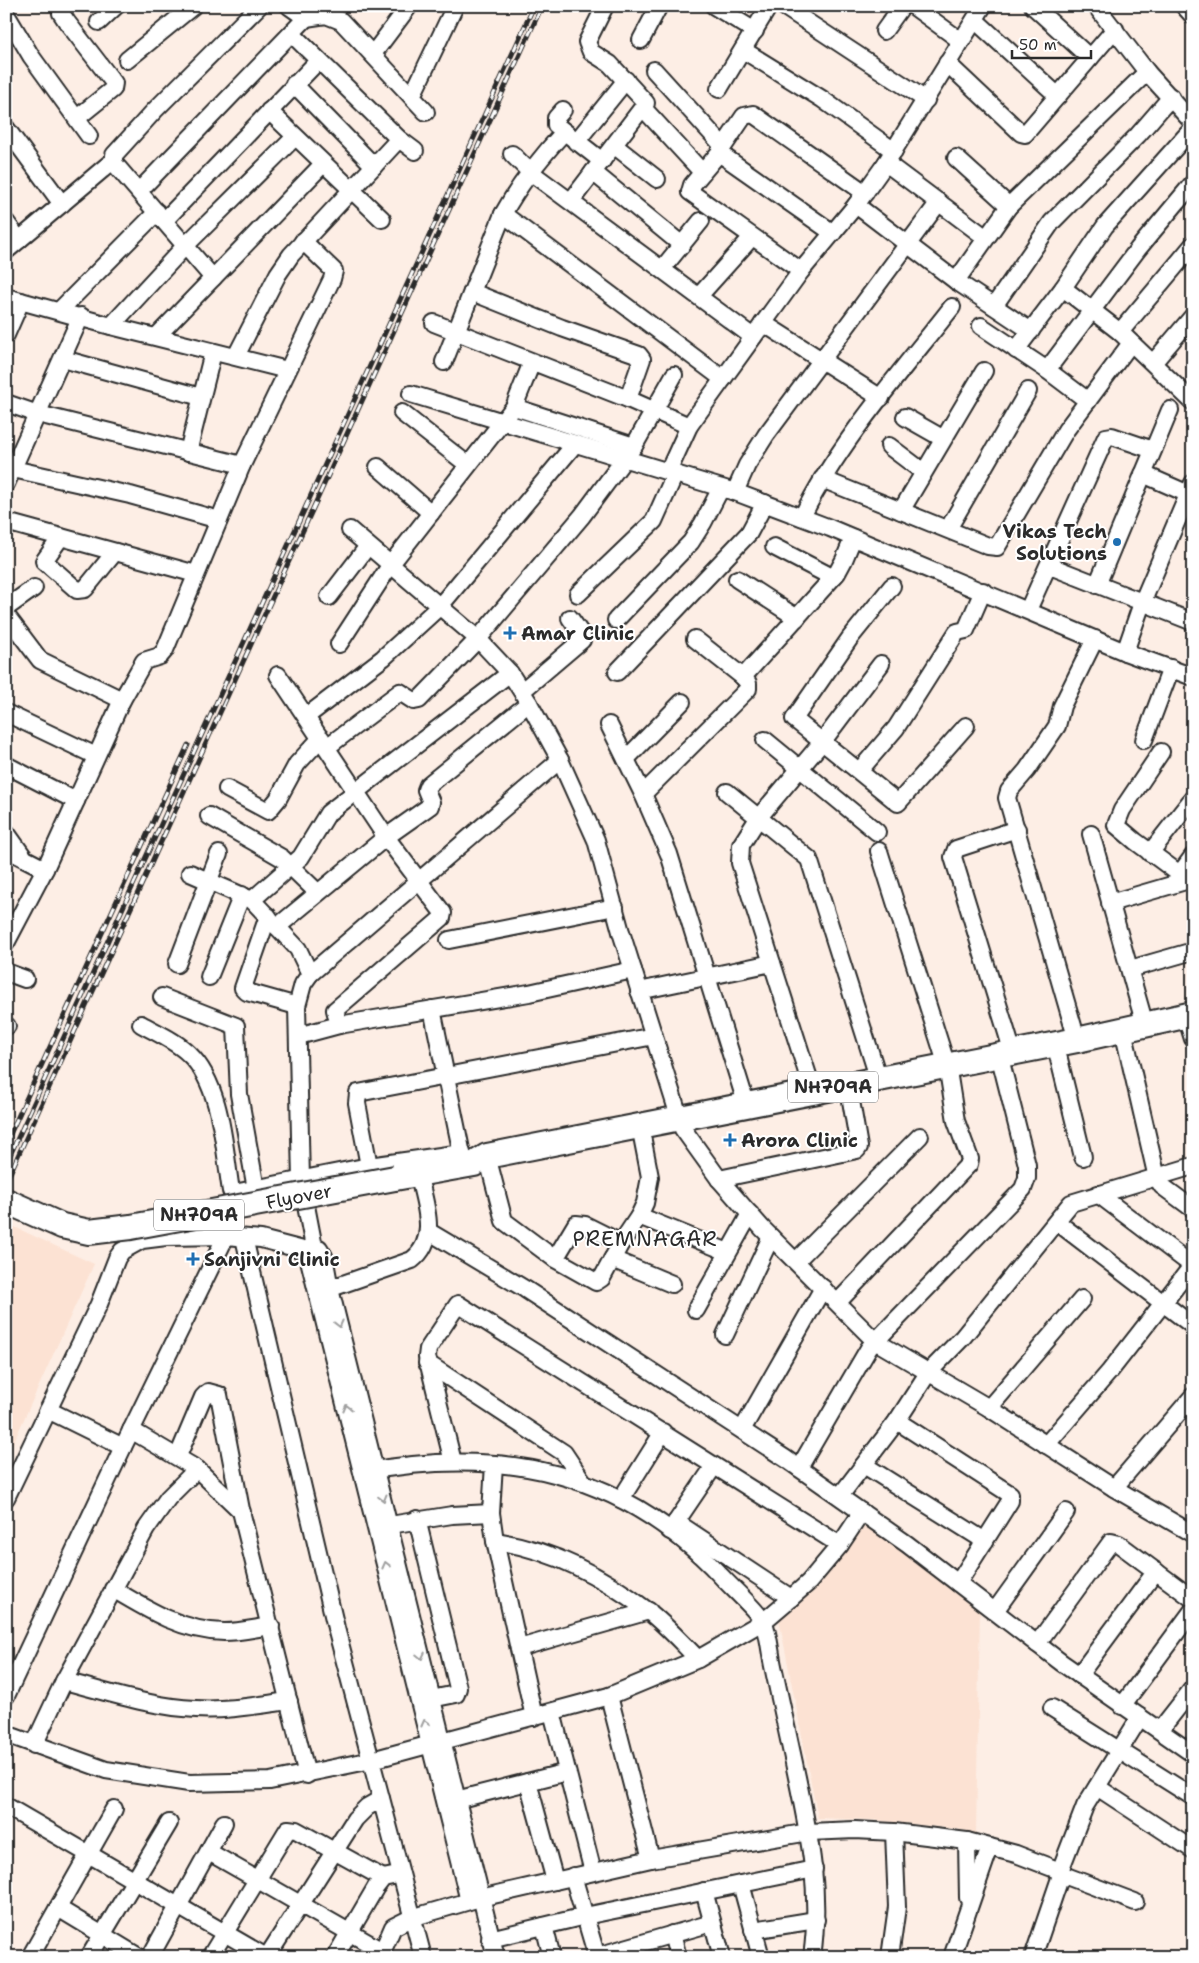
<svg xmlns="http://www.w3.org/2000/svg" width="1199" height="1963" font-family="'Shantell Sans',sans-serif">
<style>
.built{fill:#fce2d3}
.lines{fill:none;stroke-linecap:round;stroke-linejoin:round}
.minor-casing{stroke:#2b2b2b;stroke-width:20}
.highway-casing{stroke:#2b2b2b;stroke-width:28}
.minor{stroke:#fff;stroke-width:16}
.highway{stroke:#fff;stroke-width:24}
.rail-casing{stroke:#2b2b2b;stroke-width:5}
.rail{stroke:#fff;stroke-width:3;stroke-dasharray:9;stroke-linecap:butt}
.highway-bridge-casing{stroke:#2b2b2b;stroke-width:28;stroke-linecap:butt}
.highway-bridge{stroke:#fff;stroke-width:24}
.oneway{stroke:#a0a0a0}
.poi-dot{fill:#1f6fb2;stroke:#fff;stroke-width:2}
.labels{text-anchor:middle;stroke-width:4;stroke-linejoin:round;paint-order:stroke}
.shield{fill:#fff;stroke:#6b6b6b;stroke-width:1}
.shield-label{font-size:18px;font-weight:bold;fill:#2b2b2b}
.poi-label{font-size:19px;font-weight:bold;fill:#2b2b2b;stroke:#fff;text-anchor:start}
.street-label{font-size:19px;fill:#2b2b2b;stroke:#fff}
.quarter-label{font-size:21px;letter-spacing:1px;fill:#2b2b2b;stroke:#fff}
</style>
<rect width="100%" height="100%" fill="#fdeee5"/>
<filter id="ink" filterUnits="userSpaceOnUse"><feTurbulence type="fractalNoise" baseFrequency=".02" numOctaves="2"/><feDisplacementMap in="SourceGraphic" scale="10" xChannelSelector="R" yChannelSelector="G"/><feConvolveMatrix kernelMatrix="1 2 1 2 8 2 1 2 1" color-interpolation-filters="sRGB"/></filter>
<g filter="url(#ink)">
<g class="built">
<polygon points="6,1223 94,1264 6,1459"/>
<polygon points="867,1522 980,1607 976,1834 958,1829 874,1820 818,1818 779,1619 818,1584"/>
</g>
<g class="lines">
<g class="minor-casing">
<g id="minor">
<polyline points="60,6 61,13 67,22 114,83 113,89 77,118"/>
<polyline points="289,6 306,18 326,15 341,21 426,112"/>
<polyline points="714,6 755,31"/>
<polyline points="783,6 926,100"/>
<polyline points="913,6 961,41"/>
<polyline points="1033,6 1090,58"/>
<polyline points="1096,6 1147,72 1193,123"/>
<polyline points="1184,6 1193,16"/>
<polyline points="6,14 31,56 89,136"/>
<polyline points="975,20 1058,96"/>
<polyline points="99,22 116,6"/>
<polyline points="884,31 902,6"/>
<polyline points="292,34 399,139 415,151"/>
<polyline points="641,40 659,6"/>
<polyline points="743,50 822,99 894,151"/>
<polyline points="373,54 409,6"/>
<polyline points="127,60 193,6"/>
<polyline points="947,63 1021,133 1025,134 1115,29"/>
<polyline points="654,70 723,146"/>
<polyline points="294,84 374,166"/>
<polyline points="719,89 769,6"/>
<polyline points="412,96 455,6"/>
<polyline points="643,108 702,172"/>
<polyline points="563,110 556,118 556,125 602,161"/>
<polyline points="269,111 382,219"/>
<polyline points="6,128 62,204"/>
<polyline points="576,142 626,80"/>
<polyline points="615,146 657,179"/>
<polyline points="719,153 833,233"/>
<polyline points="512,154 529,171 753,337"/>
<polyline points="956,158 1009,206"/>
<polyline points="886,163 985,237"/>
<polyline points="593,172 682,245"/>
<polyline points="139,191 306,18"/>
<polyline points="571,201 646,103 610,64 591,52 587,42 605,6"/>
<polyline points="856,205 956,281 1031,331"/>
<polyline points="503,214 723,379"/>
<polyline points="164,221 318,61"/>
<polyline points="6,222 19,240"/>
<polyline points="6,251 109,164 114,163"/>
<polyline points="662,269 701,221"/>
<polyline points="801,271 690,192 692,185 719,153 744,116 753,114 865,193"/>
<polyline points="213,278 114,163 114,155 155,110 259,6"/>
<polyline points="956,281 1009,206 1147,72"/>
<polyline points="1063,288 1120,332 1193,402"/>
<polyline points="472,292 562,328 639,355 642,359 628,399"/>
<polyline points="699,296 752,237"/>
<polyline points="6,297 111,326 287,370"/>
<polyline points="994,306 1052,222 1138,135 1171,97"/>
<polyline points="59,311 157,212"/>
<polyline points="434,323 628,399 689,426"/>
<polyline points="763,323 881,398"/>
<polyline points="111,326 186,245 295,137"/>
<polyline points="981,326 1047,370 1088,401"/>
<polyline points="1120,332 1193,245"/>
<polyline points="6,335 21,301"/>
<polyline points="157,336 323,164"/>
<polyline points="1016,350 1063,288 1105,226 1193,128"/>
<polyline points="236,356 278,274 291,255 399,139"/>
<polyline points="63,359 201,397"/>
<path d="M444,362L503,214C520,183 540,158 564,132"/>
<polyline points="1153,363 1193,316"/>
<polyline points="1047,370 1138,249 1193,183"/>
<polyline points="411,394 735,492 830,528 1125,652 1193,677"/>
<polyline points="6,403 38,414 242,465"/>
<polyline points="514,407 634,446"/>
<polyline points="402,413 468,465"/>
<polyline points="905,417 942,438"/>
<polyline points="889,446 922,471"/>
<polyline points="188,452 213,352"/>
<polyline points="378,467 431,513"/>
<polyline points="13,469 130,495 219,520"/>
<polyline points="668,472 689,426 801,271 856,205 886,163 983,6"/>
<polyline points="1143,474 1193,496"/>
<polyline points="822,479 988,546 997,547 1066,430 1131,343"/>
<polyline points="6,484 81,316"/>
<polyline points="735,492 747,465 766,435 939,202"/>
<polyline points="901,511 984,371"/>
<path d="M802,517C838,443 901,372 952,307"/>
<polyline points="6,522 196,574"/>
<polyline points="948,529 1028,391"/>
<polyline points="350,530 478,639 510,673 529,703 560,760 596,840 621,932 683,1129 719,1179 762,1228 875,1341 989,1408 1114,1488 1193,1534"/>
<polyline points="61,537 44,561 77,590 85,589 115,552"/>
<polyline points="774,547 832,577"/>
<polyline points="1050,566 1193,622"/>
<polyline points="737,579 797,618"/>
<polyline points="1097,585 1170,410"/>
<polyline points="892,586 850,638 794,719 898,803 966,726"/>
<polyline points="578,594 654,521 675,474"/>
<polyline points="329,597 368,546"/>
<polyline points="6,608 34,588"/>
<polyline points="1028,610 1106,437 1112,436 1153,450"/>
<polyline points="6,615 40,660 122,700"/>
<polyline points="616,620 691,542 703,523 721,488"/>
<polyline points="339,644 391,564 514,407 532,362"/>
<polyline points="1125,652 1142,603 1193,483"/>
<polyline points="617,672 749,533 765,503"/>
<polyline points="278,675 386,837 443,913 442,918 335,1010 339,1025"/>
<polyline points="743,677 837,573 844,560 853,538"/>
<polyline points="522,691 582,640 582,635 570,618"/>
<polyline points="6,713 96,756"/>
<polyline points="307,716 383,658 440,606 575,444"/>
<polyline points="609,725 643,794 669,854 747,1106"/>
<polyline points="765,740 877,832"/>
<polyline points="1144,740 1171,668"/>
<polyline points="327,747 400,692 414,701 419,700 478,639 582,516 634,446 674,375"/>
<polyline points="1161,752 1122,810 1116,825 1135,841 1193,884"/>
<polyline points="626,759 682,702"/>
<polyline points="6,765 76,801"/>
<polyline points="860,770 896,728 957,632 966,630 983,591"/>
<polyline points="227,789 268,811 278,799 297,764 321,738"/>
<polyline points="727,792 809,859 879,1080"/>
<polyline points="643,794 748,689 748,683 743,677 695,639"/>
<polyline points="209,816 282,858 317,892"/>
<polyline points="6,832 23,856"/>
<polyline points="1091,834 1145,1025"/>
<polyline points="6,849 45,869"/>
<polyline points="879,851 947,1066"/>
<polyline points="1150,853 1193,798"/>
<polyline points="190,873 252,900 298,949 310,974"/>
<polyline points="1179,875 1193,856"/>
<polyline points="252,900 301,857 328,813 510,673"/>
<polyline points="1110,903 1189,880"/>
<polyline points="268,916 243,988 247,992 297,1006"/>
<polyline points="277,927 386,837 430,806 431,802 426,790 428,785 529,703"/>
<polyline points="449,940 615,907"/>
<polyline points="6,943 45,869 122,700 144,661 160,656 165,650 242,465 332,279 334,271 303,241"/>
<polyline points="177,964 219,854"/>
<polyline points="1130,969 1193,951"/>
<polyline points="6,972 25,979"/>
<polyline points="209,977 242,895"/>
<polyline points="639,991 772,963"/>
<polyline points="162,997 236,1026 239,1094 256,1189"/>
<polyline points="432,1009 464,1164"/>
<path d="M141,1024C157,1033 176,1041 189,1054C222,1085 224,1149 231,1191L234,1193L369,1166L462,1153"/>
<polyline points="6,1026 7,1026"/>
<polyline points="1189,1026 1193,1039"/>
<polyline points="1123,1030 1157,1178 1162,1186 1193,1209"/>
<polyline points="298,1036 339,1025 529,993 633,970"/>
<polyline points="1077,1040 1007,798 1009,791 1027,770 1057,726 1062,706 1095,639"/>
<polyline points="1013,1053 953,857 956,849 1017,829"/>
<polyline points="1058,1055 1083,1157"/>
<polyline points="813,1091 740,863 741,845 759,817 823,741 881,664"/>
<polyline points="487,1156 504,1221 555,1259 596,1282 602,1278 621,1243 639,1216 645,1203 650,1177 642,1136"/>
<polyline points="369,1166 357,1103 358,1093 654,1036"/>
<polyline points="719,1179 857,1150 859,1147 850,1095"/>
<polyline points="1098,1194 1193,1266"/>
<polyline points="639,1216 728,1252"/>
<polyline points="1057,1222 1193,1326"/>
<polyline points="428,1231 525,1289 786,1459 907,1544 1062,1663 1193,1754"/>
<polyline points="244,1238 336,1628 423,1957"/>
<polyline points="314,1247 310,1247 308,1256 468,1897"/>
<polyline points="555,1259 576,1224 585,1225 621,1243"/>
<polyline points="612,1259 672,1284"/>
<polyline points="796,1261 920,1136"/>
<path d="M320,1292L412,1260C440,1239 424,1201 418,1173"/>
<polyline points="838,1302 969,1164 970,1159 956,1121 949,1077"/>
<polyline points="696,1310 750,1214"/>
<polyline points="725,1335 771,1237"/>
<polyline points="427,1363 564,1453 582,1480"/>
<polyline points="989,1408 1082,1299"/>
<polyline points="48,1410 123,1447"/>
<polyline points="897,1421 1010,1494 1010,1501 958,1583"/>
<polyline points="131,1430 197,1469 242,1512"/>
<polyline points="742,1430 823,1288"/>
<polyline points="1046,1445 1110,1371 1192,1266"/>
<polyline points="178,1456 203,1397 208,1392 219,1395 242,1515 307,1775"/>
<polyline points="453,1462 427,1357 428,1349 458,1304 840,1545"/>
<polyline points="494,1464 491,1513 495,1541 534,1717"/>
<polyline points="864,1465 985,1541"/>
<polyline points="799,1468 869,1348 1023,1189 1027,1178 1027,1165 1002,1066"/>
<path d="M363,1472C501,1446 622,1470 721,1576C730,1586 759,1612 764,1623C769,1635 770,1652 773,1666C780,1698 787,1731 794,1763C808,1830 822,1888 812,1957"/>
<polyline points="1114,1488 1193,1396"/>
<polyline points="840,1496 897,1421 928,1373 963,1337 1071,1203 1193,1166"/>
<polyline points="6,1498 99,1304 117,1258 122,1251 142,1240 166,1237 226,1236 261,1239 307,1251"/>
<polyline points="621,1499 663,1432"/>
<polyline points="417,1519 458,1688 456,1694 431,1699"/>
<polyline points="676,1522 791,1598"/>
<polyline points="390,1525 452,1515 491,1513"/>
<polyline points="670,1531 714,1466"/>
<path d="M495,1541C553,1550 602,1576 648,1611C666,1625 682,1643 698,1659"/>
<path d="M113,1589C148,1610 182,1631 224,1632C239,1632 256,1628 271,1626"/>
<polyline points="995,1611 1066,1512"/>
<polyline points="1037,1644 1111,1542 1119,1544 1193,1599"/>
<polyline points="519,1648 649,1611"/>
<polyline points="1079,1675 1156,1571"/>
<path d="M64,1681C107,1692 151,1707 196,1709C227,1711 258,1705 289,1701"/>
<polyline points="6,1696 123,1447 226,1236"/>
<polyline points="609,1696 651,1859"/>
<polyline points="1122,1706 1193,1610"/>
<polyline points="1052,1708 1193,1797"/>
<polyline points="552,1712 593,1872"/>
<polyline points="1160,1730 1193,1688"/>
<polyline points="6,1734 106,1770 189,1783 270,1781 372,1760 609,1696 698,1659 764,1621 791,1598 809,1582 840,1545 862,1512"/>
<polyline points="34,1745 64,1681 146,1529 168,1498 197,1469"/>
<polyline points="528,1782 555,1881"/>
<polyline points="1097,1787 1193,1850"/>
<polyline points="456,1800 567,1772"/>
<polyline points="6,1806 266,1957"/>
<polyline points="967,1841 968,1898"/>
<polyline points="209,1852 382,1951"/>
<polyline points="1061,1874 1135,1902"/>
<polyline points="573,1876 597,1957"/>
<polyline points="741,1884 761,1957"/>
<polyline points="704,1891 722,1957"/>
<polyline points="58,1908 139,1957"/>
<polyline points="544,1926 552,1957"/>
<polyline points="753,1930 816,1920"/>
<polyline points="672,1934 678,1957"/>
<polyline points="490,1939 585,1916 814,1869"/>
<polyline points="597,1956 712,1923"/>
<polyline points="30,1957 114,1809"/>
<polyline points="89,1957 169,1823"/>
<polyline points="150,1957 224,1823"/>
<polyline points="210,1957 288,1829 296,1830 383,1878"/>
<polyline points="267,1957 355,1819 367,1807 381,1799"/>
<polyline points="335,1957 376,1887 383,1878 393,1876"/>
<polyline points="380,1957 393,1927 411,1918 480,1898 651,1859 809,1832 855,1830 894,1832 967,1841 1016,1854 1060,1871"/>
<polyline points="496,1957 330,1289 324,1256 319,1248 314,1247 301,1180 297,1006 303,984 310,974 560,760"/>
<polyline points="890,1957 897,1907 894,1832"/>
<polyline points="952,1957 990,1847"/>
<polyline points="1033,1957 1060,1878 1060,1871 1085,1806 1140,1717"/>
</g>
</g>
<g class="highway-casing">
<polyline id="highway" points="395,1178 474,1164 487,1156 1077,1040 1193,1014"/>
</g>
<use href="#minor" class="minor"/>
<use href="#highway" class="highway"/>
<g class="rail-casing">
<g id="rail">
<polyline points="6,1143 188,745"/>
<polyline points="6,1164 534,6"/>
<polyline points="6,1182 542,6"/>
</g>
</g>
<use href="#rail" class="rail"/>
<g class="highway-bridge-casing">
<polyline id="highway-bridge" points="6,1201 62,1226 89,1232 131,1227 395,1178"/>
</g>
<use href="#highway-bridge" class="highway-bridge"/>
</g>
<defs><path id="oneway-chevron" d="M-2-3.5L2.5 0L-2 3.5" fill="none" stroke-width="1.6" stroke-linecap="round" stroke-linejoin="round" transform="scale(1.25)"/></defs>
<g class="oneway">
<use href="#oneway-chevron" transform="translate(339 1324) rotate(76)"/>
<use href="#oneway-chevron" transform="translate(347 1408) rotate(-104)"/>
<use href="#oneway-chevron" transform="translate(383 1498) rotate(75)"/>
<use href="#oneway-chevron" transform="translate(386 1565) rotate(-104)"/>
<use href="#oneway-chevron" transform="translate(421 1656) rotate(77)"/>
<use href="#oneway-chevron" transform="translate(425 1723) rotate(-104)"/>
</g>
</g>
<g class="poi-dot">
<circle cx="1117" cy="542" r="5"/>
<path d="M507.5 625.5h5v5h5v5h-5v5h-5v-5h-5v-5h5z"/>
<path d="M727.5 1132.5h5v5h5v5h-5v5h-5v-5h-5v-5h5z"/>
<path d="M190.5 1251.5h5v5h5v5h-5v5h-5v-5h-5v-5h5z"/>
</g>
<g class="labels">
<g class="shield">
<rect x="788" y="1071.5" width="90" height="31" rx="4"/>
<rect x="154" y="1199.5" width="90" height="31" rx="4"/>
</g>
<g class="shield-label">
<text x="833" y="1093">NH709A</text>
<text x="199" y="1221">NH709A</text>
</g>
<g class="poi-label">
<text x="1107" y="538" text-anchor="end">Vikas Tech<tspan x="1107" dy="22">Solutions</tspan></text>
<text x="521" y="640">Amar Clinic</text>
<text x="741" y="1147">Arora Clinic</text>
<text x="204" y="1266">Sanjivni Clinic</text>
</g>
<g class="street-label">
<text transform="translate(299 1196) rotate(-11)" y="7">Flyover</text>
</g>
<g class="quarter-label">
<text x="645" y="1246">PREMNAGAR</text>
</g>
</g>
<rect width="1199" height="1963" fill="none" stroke="#fff" stroke-width="25"/>
<rect x="12" y="12" width="1174" height="1938" fill="none" stroke="#2b2b2b" stroke-width="2" filter="url(#ink)"/>
<path d="M1012 50v8h79v-8" fill="none" stroke="#2b2b2b" stroke-width="2.5"/>
<text x="1019" y="50" font-size="15" fill="#2b2b2b" stroke="#ffffff" stroke-width="4" paint-order="stroke">50 m</text>
</svg>
